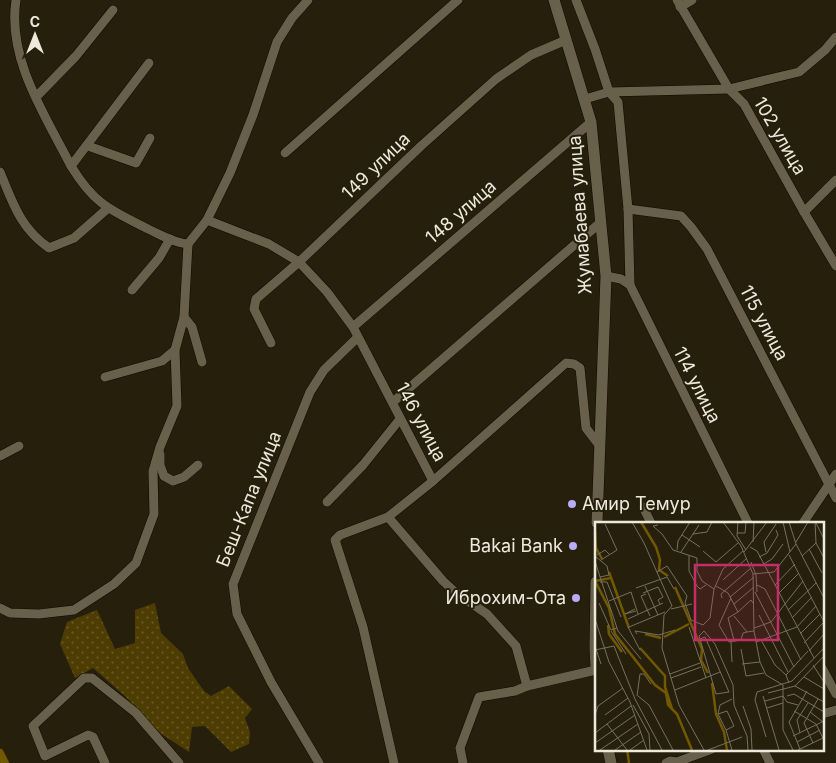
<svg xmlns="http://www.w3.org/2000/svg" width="836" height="763" font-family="Inter,sans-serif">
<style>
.park{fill:url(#park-dots)}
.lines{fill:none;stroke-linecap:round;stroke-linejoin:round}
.stream{stroke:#715900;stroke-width:2.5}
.canal{stroke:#715900;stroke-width:8}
.minor-casing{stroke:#0f0900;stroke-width:10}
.tertiary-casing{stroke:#0f0900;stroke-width:12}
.minor{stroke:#68604b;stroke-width:9}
.tertiary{stroke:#68604b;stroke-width:11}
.poi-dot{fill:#b9abf7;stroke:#261f0c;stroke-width:2}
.labels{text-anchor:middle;stroke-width:4;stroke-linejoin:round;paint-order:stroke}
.street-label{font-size:18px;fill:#ede9dd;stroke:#261f0c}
.poi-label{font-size:18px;fill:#ede9dd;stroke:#261f0c;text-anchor:end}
.inset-river{fill:none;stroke:#715900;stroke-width:2.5}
.inset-road{fill:none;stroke:#767060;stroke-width:1}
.view{fill:#c62d68;fill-opacity:0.15;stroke:#c62d68;stroke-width:2.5}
.inset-edge{fill:none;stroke:#ede9dd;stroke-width:2.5}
</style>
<defs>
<pattern id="park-dots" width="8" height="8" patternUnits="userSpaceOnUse" patternTransform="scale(1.25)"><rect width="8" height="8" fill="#4e3d02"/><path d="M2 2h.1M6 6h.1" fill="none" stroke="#685926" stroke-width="1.8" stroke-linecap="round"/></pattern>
</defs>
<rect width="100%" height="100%" fill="#261f0c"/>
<polygon class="park" points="155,603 161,633 183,654 188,668 204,691 211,696 229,686 252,709 245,718 250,732 249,744 231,752 205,726 192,727 189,752 160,733 125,696 93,668 75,678 60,644 67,622 97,610 115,649 135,643 135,610"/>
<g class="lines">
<polyline class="stream" points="627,749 629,763"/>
<polyline class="canal" points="0,753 5,763"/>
<g class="minor-casing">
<g id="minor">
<path d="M16,0C7,59 45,115 71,166C94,204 110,210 148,229C161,235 174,243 188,244"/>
<polyline points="576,0 595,49 609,92 618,102 628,209 630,285"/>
<polyline points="677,0 729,89 744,104 804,212 836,266"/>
<polyline points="680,7 692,0"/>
<polyline points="36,97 76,56 113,10"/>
<polyline points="585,99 609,92 729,89 799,72 825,50 836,37"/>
<polyline points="88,146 136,163 150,138"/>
<polyline points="285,153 458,0"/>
<polyline points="71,166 149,63"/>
<path d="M0,172C13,203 20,228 49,248L74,238L107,209"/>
<polyline points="628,209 681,216 691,227 707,249 836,498"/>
<polyline points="804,212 836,180"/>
<polyline points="207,220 269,244 299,262 327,292 353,327 433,481 566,363 574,364 580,368 586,428 599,445"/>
<polyline points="188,244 207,220 230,173 253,115 277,42 292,18 308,0"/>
<polyline points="606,276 621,279 630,285 748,523"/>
<polyline points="132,290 159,258 170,239"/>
<polyline points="184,317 192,327 202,362"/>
<polyline points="353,327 591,122"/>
<polyline points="271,343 254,309 256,299 299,262 421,146 496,79 531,55 566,40"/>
<polyline points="105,377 162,361 175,350"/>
<polyline points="393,402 601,222"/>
<polyline points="160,454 160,465 164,476 173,481 184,477 198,465"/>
<polyline points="0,456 19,446"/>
<polyline points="327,502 363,465 400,419"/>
<polyline points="643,507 651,523"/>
<polyline points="388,517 443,581 455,592 487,614 516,646 527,686 596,670"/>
<polyline points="803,523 836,474"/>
<polyline points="0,608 10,613 39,614 74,610 114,584 136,563 154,514 153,471 160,447 177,406 175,350 184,317 188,244"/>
<polyline points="822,668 836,694"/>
<polyline points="822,714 836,710"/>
<polyline points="763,749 770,763"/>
<polyline points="105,763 93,737 88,735 45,756 33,726 84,678 92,678 136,713 179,763"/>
<polyline points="319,763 271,682 237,614 233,584 310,392 324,370 357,338"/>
<polyline points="394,763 363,627 335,540 340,535 388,517 433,481"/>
<polyline points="463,763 460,748 479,697 515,691 527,686"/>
<polyline points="666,763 670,761 677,762 712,749"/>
</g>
</g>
<g class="tertiary-casing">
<g id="tertiary">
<polyline points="554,0 591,122 606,276 597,523"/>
<polyline points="596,582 595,648 596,667"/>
<polyline points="608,749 611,763"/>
</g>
</g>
<use href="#minor" class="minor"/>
<use href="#tertiary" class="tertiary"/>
</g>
<g class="poi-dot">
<circle cx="572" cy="504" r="5"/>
<circle cx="573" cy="546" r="5"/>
<circle cx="576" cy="598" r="5"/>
</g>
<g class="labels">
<g class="street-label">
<text transform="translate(780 136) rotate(60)" y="6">102 улица</text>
<text transform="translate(376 166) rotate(-44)" y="6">149 улица</text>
<text transform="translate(461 212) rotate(-41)" y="6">148 улица</text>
<text transform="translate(580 215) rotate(-94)" y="6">Жумабаева улица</text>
<text transform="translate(764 323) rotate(62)" y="6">115 улица</text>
<text transform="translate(697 385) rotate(63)" y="6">114 улица</text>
<text transform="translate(421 422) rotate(62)" y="6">146 улица</text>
<text transform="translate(249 499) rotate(-68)" y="6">Беш-Капа улица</text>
</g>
<g class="poi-label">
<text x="582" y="510" text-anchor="start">Амир Темур</text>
<text x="563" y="552">Bakai Bank</text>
<text x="566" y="604">Иброхим-Ота</text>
</g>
</g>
<g transform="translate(595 522)">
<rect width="229" height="229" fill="#261f0c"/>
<path class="inset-river" d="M46,0L61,25L65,38L64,48L73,54M0,10L1,26L7,37M14,50L34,106M0,59L16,56M0,59L14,86L20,112L60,163L71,171L73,183L82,192L97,228M80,65L107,127L106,138L113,151M13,103L14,112L27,130M50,112L66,116M69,115L94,102M45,126L70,154V165L77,187M117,161L121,192L129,210L132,228"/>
<path class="inset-road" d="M37,0L49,21L77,84L69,93L67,126L84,183L109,228M128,0L146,24L158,52L159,109L165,140L171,153L188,163V208L198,228M143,0L142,14L151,28M188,0L195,30M194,0L201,22L229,76M220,0L221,21L229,36M221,1L229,17M63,3L58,4L67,12L78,28L102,36V49L107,59L119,67M142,11H150L151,0M98,12L112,10L117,0M87,13L105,25M158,20L159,0M201,20L213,0M155,25L162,29L219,136M214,27L227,51M82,28L83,19L95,0M108,29L121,40L143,21M86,30L104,3M149,30L172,0M171,30L169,20L181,2M2,33L10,28L14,32M194,33L229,100M0,34L12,44L14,53L5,55L0,39M94,34V49L102,64L105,67L111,63M207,34L221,21M164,35L172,31L183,13L181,8M6,38L22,28L10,2M156,40L161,53L162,70M167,43L177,37L188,22M62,50L72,44L92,74L90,81L96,98L108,103L115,96L119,67L128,47L148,29M158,52L179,50L201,22M5,55L23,109L46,137M128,58L152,36M5,60H12L26,95M162,63L170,67L206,138M180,63L200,42M50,64L63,93M121,64L133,71L143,90L156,78L158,81M41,66L72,55L79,67M160,70L199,145M48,71L63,65L68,75L63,78L65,82M184,71L204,51M51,72L46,74L55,94M135,75L159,55M127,76L126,72L156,46M136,76L124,103L134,120L146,118L148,111L152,110M14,79L36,70L43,92M4,81L16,108L22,106M139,82L159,65M40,87L30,92L41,89M76,87L97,82M193,88L221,61M164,93L193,150M139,94L152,110L159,109M197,96L217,75M0,97L14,140L35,180L52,228M33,97L68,81M33,105L45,128M34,105L70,90M94,105L111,156M159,106L176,100L208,59M16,109L31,132M42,112L40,109L64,113L80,108M205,112L225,92M104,114L105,117L110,115L134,170L121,172L105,117M104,114L109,109L120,122L138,163L139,183L152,214L153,228M139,118L133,96L143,90M166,118L180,143L191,153M136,120L137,140M161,120L202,105L221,84M209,121L229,100M0,124L6,142M146,127L151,154L169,151M0,128L19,124L40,177L67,228M214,129L229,112M147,142L165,140M218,143L229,160M75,152L105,141M209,155L229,167M76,156L106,145M194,161L191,153L213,129M200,164L229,134M200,164L229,180M80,168L125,150M173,171L200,164M42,174L45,152H49L56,162M43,174L54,183L78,228M168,174L184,228M192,174L199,172L229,190M170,179L188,174L192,180L203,183M38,183L54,212L55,228M148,184L156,207L157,228M172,186L188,181M199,189L221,202L228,216M215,190L228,200M123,192L125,183L137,177M0,193L3,184L28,166M10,193L33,176M12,202L32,228M131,208L123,192L132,189L139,204L131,208L137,228M0,211L36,184M205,211L202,198L213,181M198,214L229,199M171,215L160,178L162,170L197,159L229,126M202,220L225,208M0,221L40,193M218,221L209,201L223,177M205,227L194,200L212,169M5,228L43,202M20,228L46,210M35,228L49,218M113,228L147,215M203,228L228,216"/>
<path class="view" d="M100,43H183V118H100Z"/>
<rect width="229" height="229" class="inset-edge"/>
</g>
<g transform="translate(35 35)" stroke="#261f0c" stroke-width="4" paint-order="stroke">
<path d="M0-4L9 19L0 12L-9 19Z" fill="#ede9dd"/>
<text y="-8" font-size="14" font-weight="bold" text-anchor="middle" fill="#ede9dd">С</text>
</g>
</svg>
